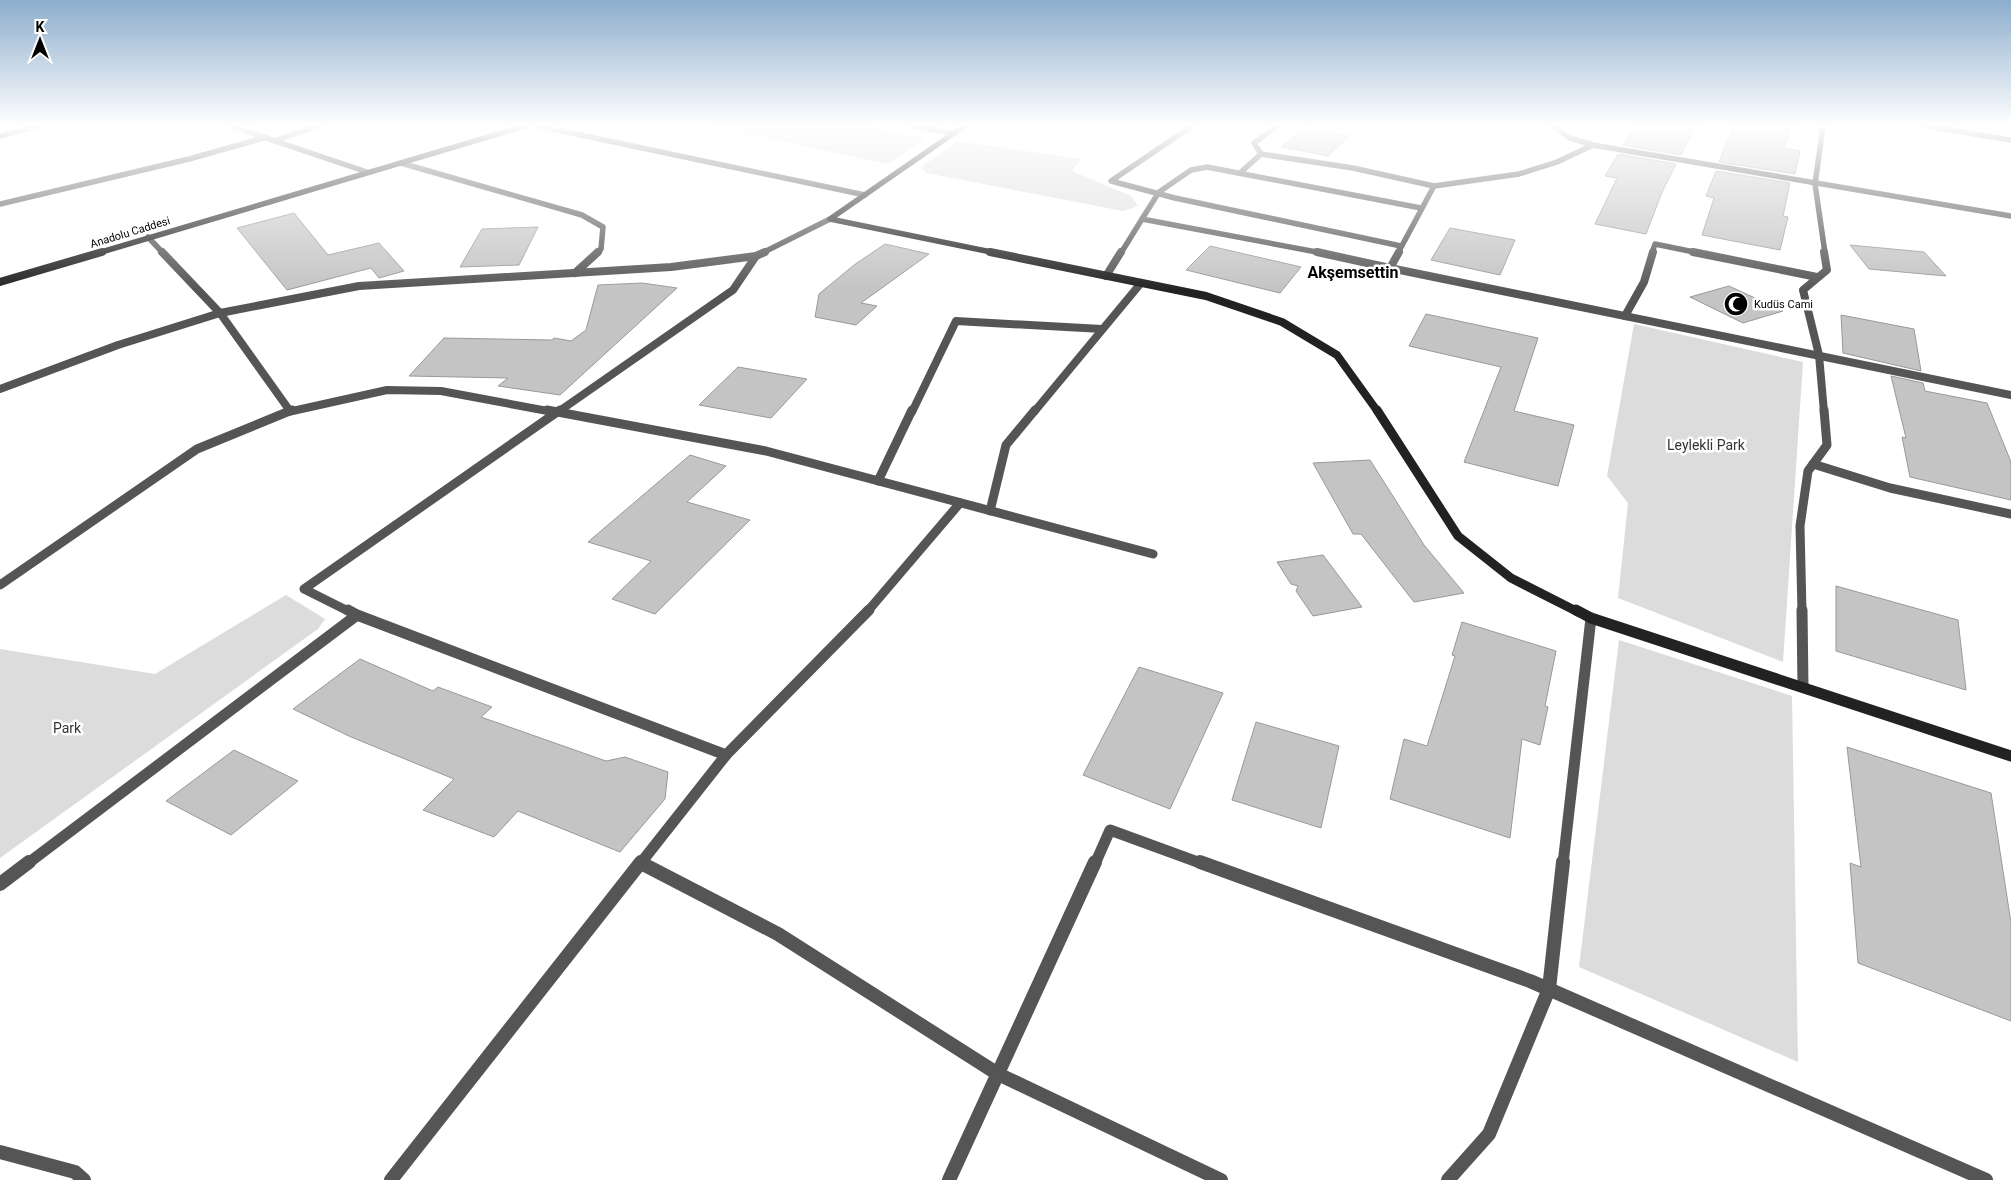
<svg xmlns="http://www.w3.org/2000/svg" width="2011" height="1180" font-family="Roboto,sans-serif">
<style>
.green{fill:#dcdcdc}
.building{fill:#c4c4c4;stroke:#999}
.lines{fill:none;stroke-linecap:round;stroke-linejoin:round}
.street-far4{stroke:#555;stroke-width:5.5}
.street-far3{stroke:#555;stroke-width:8}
.street-far2{stroke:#555;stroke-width:9}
.street-far1{stroke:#555;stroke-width:11}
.street{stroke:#555;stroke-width:14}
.secondary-far3{stroke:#222;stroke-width:5.5}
.secondary-far2{stroke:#222;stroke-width:8}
.secondary-far1{stroke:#222;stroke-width:9}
.secondary{stroke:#222;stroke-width:11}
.labels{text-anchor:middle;stroke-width:5;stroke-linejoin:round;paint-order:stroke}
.far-street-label{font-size:11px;fill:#000;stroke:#fff}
.far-poi-label{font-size:11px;fill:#000;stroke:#fff;text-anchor:start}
.park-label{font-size:14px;fill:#333;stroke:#fff}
.far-district-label{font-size:16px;font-weight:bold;fill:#000;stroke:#fff}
</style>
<rect width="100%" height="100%" fill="#fff"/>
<g class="green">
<polygon points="710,126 861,126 927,138 888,164"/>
<polygon points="958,141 1081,159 1072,171 1131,196 1138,206 1123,211 927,173 920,168"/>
<polygon points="1634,324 1803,362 1783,662 1618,598 1628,503 1607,476"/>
<polygon points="286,595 325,619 318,629 0,858 0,649 155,674"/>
<polygon points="1619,640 1792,696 1798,1062 1579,967"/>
</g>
<g class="building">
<polygon points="1635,126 1696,126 1681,155 1623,145"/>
<polygon points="1733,126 1792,126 1784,148 1800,151 1795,174 1719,162"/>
<polygon points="1304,128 1349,136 1328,156 1281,147"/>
<polygon points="1618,154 1676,164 1663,190 1646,234 1595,224 1617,178 1605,176"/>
<polygon points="1716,171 1790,183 1783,216 1788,217 1780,250 1702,235 1714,198 1706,196"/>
<polygon points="294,213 328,255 379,243 404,271 379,278 371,268 287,290 237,228"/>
<polygon points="538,227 519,265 460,267 482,229"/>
<polygon points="1450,228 1515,240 1500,275 1431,260"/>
<polygon points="885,244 929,254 861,303 877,306 856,325 815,317 819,294 854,265"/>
<polygon points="1850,245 1924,252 1946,276 1869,269"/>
<polygon points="1210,246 1301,267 1280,293 1186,270"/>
<polygon points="642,283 677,288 560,395 498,386 508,378 409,376 444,338 552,340 554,338 571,341 586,330 598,285"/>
<polygon points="1729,286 1783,311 1743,323 1690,297"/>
<polygon points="1426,314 1538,338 1514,411 1574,425 1558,486 1464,462 1501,367 1409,346"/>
<polygon points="1841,315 1914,329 1921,371 1843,353"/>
<polygon points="738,367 807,379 771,418 699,405"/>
<polygon points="1891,376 1923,383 1925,391 1987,403 2011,462 2011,500 1910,477 1902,437 1906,438"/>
<polygon points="690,455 726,466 687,502 750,520 655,614 612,599 651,561 588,542"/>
<polygon points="1370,460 1424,545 1464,593 1414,602 1361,534 1353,534 1313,463"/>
<polygon points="1323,555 1362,607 1313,616 1296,591 1298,586 1291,584 1277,562"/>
<polygon points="1836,586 1958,620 1966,690 1836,651"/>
<polygon points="1462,622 1556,651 1545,706 1548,707 1540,745 1522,739 1510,838 1390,799 1404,739 1427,746 1455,656 1452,655"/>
<polygon points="360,659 433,691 438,687 492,707 481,717 606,761 625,757 668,772 665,799 620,852 518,811 494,837 423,810 454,779 351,737 293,709"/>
<polygon points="1139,667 1223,693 1170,809 1083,775"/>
<polygon points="1256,722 1339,746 1321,828 1232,800"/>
<polygon points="1847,747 1991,793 2011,923 2011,1021 1858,963 1850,863 1861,867"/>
<polygon points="234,750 298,781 231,835 166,801"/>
</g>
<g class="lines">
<g class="street-far4">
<polyline points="231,126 367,172"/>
<polyline points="538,126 865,195"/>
<polyline points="912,126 953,133"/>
<polyline points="1192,126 1111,181 1175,198 1401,246"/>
<polyline points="1553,126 1570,138 1593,145 2011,216"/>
<polyline points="1823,126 1815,184 1825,253"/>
<polyline points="1925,126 2011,140"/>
<polyline points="0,136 37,126"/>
<polyline points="276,140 318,126"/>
<polyline points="1261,154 1353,168 1434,186 1519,174 1557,162 1593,145"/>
<polyline points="401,163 582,215 603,227 601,249 597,253"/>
<polyline points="1240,173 1261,154 1254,143 1277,126"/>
<polyline points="0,204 189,159 267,137"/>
<polyline points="148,237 163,253"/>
<polyline points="762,253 830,219"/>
<polyline points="1121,253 1142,219"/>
<polyline points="1322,253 1142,219 1159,192 1191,170 1207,167 1421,208"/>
<polyline points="1398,253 1434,186"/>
<polyline points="1652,253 1655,244 1699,253"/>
</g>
<g class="street-far3">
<polyline points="162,252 220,313 290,411"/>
<polyline points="1317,252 1390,268 1399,252"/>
<polyline points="1693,252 1817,277"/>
<polyline points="1390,268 2011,395"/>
<polyline points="575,273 598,252"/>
<polyline points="1106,276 1121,252"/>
<polyline points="1625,316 1644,282 1653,252"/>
<polyline points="0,389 118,345 220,313 359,286 671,267 756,256"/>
<polyline points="288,412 387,390 441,391 553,412"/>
<polyline points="558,412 733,290 756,256 765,252"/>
<polyline points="912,412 956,321 1102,329"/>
<polyline points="1034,412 1141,283"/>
<polyline points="1824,412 1819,355 1803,290 1827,270 1824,252"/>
</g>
<g class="street-far2">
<polyline points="547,410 766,451 1153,554"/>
<polyline points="1813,464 1890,488 2011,514"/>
<polyline points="878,481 912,410"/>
<polyline points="990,511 1006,445 1035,410"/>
<polyline points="0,585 197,449 292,410"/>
<polyline points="350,612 304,589 560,410"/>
<polyline points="867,612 960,503"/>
<polyline points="1802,612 1800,526 1808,471 1827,445 1824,410"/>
</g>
<g class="street-far1">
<polyline points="1802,610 1803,687"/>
<polyline points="357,615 726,755"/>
<polyline points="27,864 357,615 348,610"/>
<polyline points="640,864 726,755 869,610"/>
<polyline points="1095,864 1110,830 1203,864"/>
<polyline points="1563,864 1591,618"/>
</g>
<g class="street">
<polyline points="1200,862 1530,981 1986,1180"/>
<polyline points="641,863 778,934 998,1074 1221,1180"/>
<polyline points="0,884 29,862"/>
<polyline points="0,1152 75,1172 84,1180"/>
<polyline points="391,1180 641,862"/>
<polyline points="949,1180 1095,862"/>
<polyline points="1448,1180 1489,1134 1549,989 1563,862"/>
</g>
<g class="secondary-far3">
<polyline points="964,126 830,219 996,253"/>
<polyline points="98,253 525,126"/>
</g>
<g class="secondary-far2">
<polyline points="990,252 1206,296 1282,322 1337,355 1378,412"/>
<polyline points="0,282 102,252"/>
</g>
<polyline class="secondary-far1" points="1377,410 1458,536 1511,578 1578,612"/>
<polyline class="secondary" points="1576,610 1591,618 2011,756"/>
</g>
<linearGradient id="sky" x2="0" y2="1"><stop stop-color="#8cadcc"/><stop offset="0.43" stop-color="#fff"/><stop offset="1" stop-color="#fff" stop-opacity="0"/></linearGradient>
<rect width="2011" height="291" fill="url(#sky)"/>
<defs>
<g id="mosque-disc" transform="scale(1.25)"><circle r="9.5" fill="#000" stroke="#fff"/><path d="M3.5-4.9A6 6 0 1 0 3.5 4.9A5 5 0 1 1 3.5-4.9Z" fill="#fff"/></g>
</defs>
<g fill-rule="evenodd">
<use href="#mosque-disc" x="1736" y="304"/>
</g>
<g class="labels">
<g class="far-street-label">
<text transform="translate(130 232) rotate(-17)" y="4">Anadolu Caddesi</text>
</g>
<g class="far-poi-label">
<text x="1754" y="308">Kudüs Cami</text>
</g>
<g class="park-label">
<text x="1706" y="450">Leylekli Park</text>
<text x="67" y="733">Park</text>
</g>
<g class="far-district-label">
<text x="1353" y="278">Akşemsettin</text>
</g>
</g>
<g transform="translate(40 40)" stroke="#ffffff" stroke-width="4" paint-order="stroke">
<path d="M0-4L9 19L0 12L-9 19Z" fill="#000000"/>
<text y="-8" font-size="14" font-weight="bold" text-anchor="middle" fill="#000000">K</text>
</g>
</svg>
